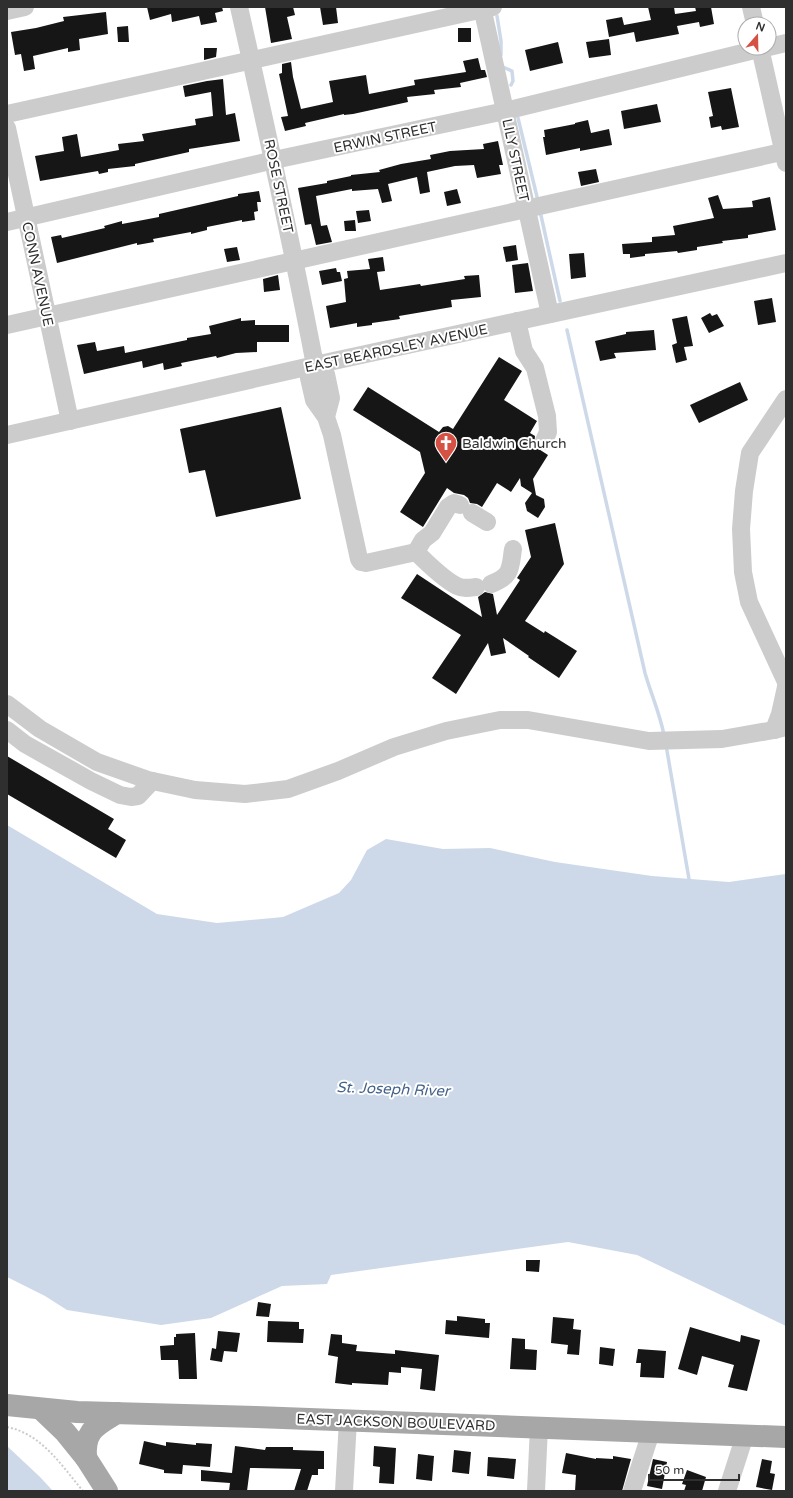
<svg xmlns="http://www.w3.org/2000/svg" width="793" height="1498" font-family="'Varela Round',sans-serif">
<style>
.water{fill:#cdd9e9}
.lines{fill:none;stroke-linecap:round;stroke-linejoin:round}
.stream{stroke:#cdd9e9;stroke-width:3.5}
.building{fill:#161616}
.path{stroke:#ccc;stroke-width:2;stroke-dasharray:2 2;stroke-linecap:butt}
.minor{stroke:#ccc;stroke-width:18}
.major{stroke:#a7a7a7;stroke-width:22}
.labels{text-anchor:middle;stroke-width:4;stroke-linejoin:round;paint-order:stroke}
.street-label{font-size:14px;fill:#2f2f2f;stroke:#fff}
.poi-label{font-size:14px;fill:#2f2f2f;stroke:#fff;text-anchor:start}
.water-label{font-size:15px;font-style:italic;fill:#45638a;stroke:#fff}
</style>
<rect width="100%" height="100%" fill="#fff"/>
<g class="water">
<polygon points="7,825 157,914 217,923 283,917 339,893 351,880 367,850 386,839 443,849 490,848 555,862 652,876 729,882 786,874 786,1326 637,1255 568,1242 331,1275 327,1284 282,1286 211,1318 161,1325 67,1310 45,1296 7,1277"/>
<polygon points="7,1446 40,1477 53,1491 7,1491"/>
</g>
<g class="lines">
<g class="stream">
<polyline points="497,16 501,41 501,55"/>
<polyline points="502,65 503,67 512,71 513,81 511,85"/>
<polyline points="518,118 538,201"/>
<polyline points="540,211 560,301"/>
<path d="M567,330L645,673C651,694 660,714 664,735"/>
<polyline points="666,745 689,879"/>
</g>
</g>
<g class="building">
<polygon points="147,7 222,7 223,11 215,13 217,22 201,25 199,16 172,22 171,14 150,20"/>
<polygon points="265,7 293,7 295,15 287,17 292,39 271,43"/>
<polygon points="320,7 336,7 338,23 323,25"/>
<polygon points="648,7 674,7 675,14 696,11 695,7 711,7 714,24 700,27 699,22 677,26 679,34 636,42 634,32 609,37 606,20 622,17 624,25 651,20"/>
<polygon points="106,12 108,34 79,39 80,50 68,52 68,48 33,56 35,69 24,71 21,54 15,55 11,32 36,28 64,21 63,17"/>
<polygon points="128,26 129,42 118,42 117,27"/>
<rect x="458" y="28" width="13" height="14"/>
<polygon points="609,39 611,55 589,58 586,42"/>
<polygon points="558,42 563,63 530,71 525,50"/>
<polygon points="204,48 217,48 216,57 204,60"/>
<polygon points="478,58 481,70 485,70 487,77 460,83 461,87 434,90 435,94 407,97 408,102 353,114 344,115 344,114 305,123 306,126 285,131 281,117 288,116 279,74 282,73 282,64 291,62 293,77 301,109 333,102 329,81 366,75 369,94 415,85 414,80 466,72 463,61"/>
<polygon points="223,79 226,115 235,113 240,141 189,149 189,152 135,164 135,166 108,169 108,172 99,174 98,171 40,181 35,156 64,151 62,137 77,134 81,157 119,150 118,144 144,141 142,134 196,125 195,119 213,116 211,92 185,97 183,86 207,81"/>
<polygon points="731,88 739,127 722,130 721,126 711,128 709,117 713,116 708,92"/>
<polygon points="657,104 661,122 624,129 621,111"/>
<polygon points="588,120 591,133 609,129 612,145 580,151 580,148 546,155 543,137 545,137 544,130 575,124 575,123"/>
<polygon points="498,141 503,165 499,165 501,174 477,178 474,165 455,166 427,172 430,192 420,194 417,177 388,184 392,201 382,203 378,189 352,191 352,189 316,196 321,226 327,225 332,242 316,245 311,224 305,225 298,188 327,183 327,181 351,176 351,175 380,172 379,170 401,164 431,159 430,155 450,151 484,149 483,144"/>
<polygon points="596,169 599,182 581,186 578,172"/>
<polygon points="457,189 461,203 447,206 444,192"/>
<polygon points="259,191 261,202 257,202 258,211 254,212 255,220 242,222 242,220 207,227 207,230 191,234 191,232 153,239 154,242 137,245 137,243 57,263 51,237 61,235 62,238 105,228 104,226 122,221 122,224 159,217 159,214 238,196 238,194"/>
<polygon points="718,195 723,209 753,207 752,201 770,197 776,230 748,235 748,238 722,241 723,243 697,247 697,250 678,253 677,251 645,254 645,256 630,258 630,254 623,254 622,244 652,242 652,237 675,235 673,226 714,218 708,198"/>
<polygon points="369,210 371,221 358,223 356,211"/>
<polygon points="355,220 356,231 345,231 344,221"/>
<polygon points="516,245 518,260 506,262 503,247"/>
<polygon points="237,247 240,260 227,262 224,249"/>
<polygon points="584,253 586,277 571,279 569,254"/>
<polygon points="383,257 385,271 377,272 380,290 420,284 421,286 465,279 464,276 479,275 481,297 451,300 452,307 399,316 400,319 372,323 372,325 357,327 357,323 330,328 326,306 346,302 344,279 348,278 347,271 370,269 368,259"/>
<polygon points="528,263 533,291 515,293 512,265"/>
<polygon points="336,268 337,272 340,272 342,281 322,285 319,271"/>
<polygon points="278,275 280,290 264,292 263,279"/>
<polygon points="772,298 776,322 758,325 754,301"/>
<polygon points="710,313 712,316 717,314 724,326 709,333 701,318"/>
<polygon points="687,316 693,346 684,347 687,360 676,363 672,345 677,343 672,319"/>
<polygon points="241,318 241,321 255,320 255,325 289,325 289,342 257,342 257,352 236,353 217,358 216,356 181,363 182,366 164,370 163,363 143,368 142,361 84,374 77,345 95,342 97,351 124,346 125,353 187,340 187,338 211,334 209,326"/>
<polygon points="654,330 656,350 614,353 616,358 600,361 595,341 626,334 626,332"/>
<polygon points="499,357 522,371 504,400 537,421 530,433 535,436 534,446 548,455 533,479 536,495 544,499 545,507 538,518 527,511 525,503 532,493 521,486 520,478 511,492 497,483 482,507 477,504 470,503 468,498 464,495 454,493 447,488 423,527 400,512 425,473 420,452 353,410 368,387 439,432 443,427 448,426 453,429"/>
<polygon points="740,382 748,400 699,423 690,405"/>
<polygon points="281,407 301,499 216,517 205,470 189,473 180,429"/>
<polygon points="555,523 564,564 525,621 544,633 545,631 577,651 559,678 528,657 529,656 503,638 506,653 491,656 488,643 456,694 432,678 461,635 401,598 417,574 482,617 478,597 485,592 493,594 497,615 520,580 517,578 531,557 525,530"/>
<polygon points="7,756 114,819 108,829 126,840 116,858 7,794"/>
<polygon points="526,1260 540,1260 539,1272 526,1271"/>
<polygon points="258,1302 271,1304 269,1317 256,1316"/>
<polygon points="457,1316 485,1319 485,1323 490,1323 489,1338 445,1334 446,1320 457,1321"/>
<polygon points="553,1317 574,1319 573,1329 581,1330 579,1355 567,1354 568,1345 551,1343"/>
<polygon points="268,1321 299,1322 299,1329 304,1329 303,1343 267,1342"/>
<polygon points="690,1327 740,1342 741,1335 760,1340 747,1391 728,1387 734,1365 702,1356 697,1375 678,1369"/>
<polygon points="218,1331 240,1333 237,1352 224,1351 222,1362 210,1360 212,1348 216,1349"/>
<polygon points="195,1333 197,1379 179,1379 178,1360 161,1360 160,1346 174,1345 174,1337 176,1337 176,1334"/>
<polygon points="331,1334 342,1335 342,1343 357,1345 356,1351 395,1354 395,1350 439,1355 435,1391 420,1389 422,1369 401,1367 401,1373 389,1372 388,1385 352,1383 352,1385 335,1383 338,1357 328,1355"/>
<polygon points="512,1338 525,1339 525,1349 537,1350 536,1370 510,1369"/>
<polygon points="600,1347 615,1349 613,1366 599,1364"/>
<polygon points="638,1349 666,1351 664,1378 640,1377 641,1363 636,1363"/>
<polygon points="144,1441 166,1446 166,1442 196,1445 196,1443 212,1444 210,1467 183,1465 182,1474 164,1473 164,1470 139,1464"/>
<polygon points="235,1446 265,1450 266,1447 293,1447 293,1450 324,1451 324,1469 318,1469 318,1475 312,1475 307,1491 294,1491 301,1469 250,1468 247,1491 229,1491 230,1483 201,1481 201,1470 232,1473"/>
<polygon points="374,1446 396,1448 394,1484 379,1483 380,1467 373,1466"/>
<polygon points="454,1450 471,1452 469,1474 452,1472"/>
<polygon points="566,1453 596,1459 596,1458 613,1459 613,1456 631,1459 622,1491 575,1491 576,1475 562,1473"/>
<polygon points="418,1454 434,1456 432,1481 416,1479"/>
<polygon points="488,1457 516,1459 514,1479 487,1476"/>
<polygon points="653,1459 667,1462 662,1489 647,1486"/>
<polygon points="762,1459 772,1461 770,1473 775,1474 772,1490 756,1487"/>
<polygon points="687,1470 706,1477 702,1491 684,1491 686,1485 682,1484"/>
</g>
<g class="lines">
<path class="path" d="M7,1427C42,1434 61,1465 83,1491"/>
<g class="minor">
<path d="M239,7C266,126 292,245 315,365"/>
<polyline points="482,7 550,314"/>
<polyline points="751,7 755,24"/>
<polyline points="7,11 25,7"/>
<polyline points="769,47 786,43"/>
<polyline points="760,48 786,163"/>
<polyline points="7,114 493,7"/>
<polyline points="7,128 70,421"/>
<polyline points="7,222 274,160 505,111 763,48"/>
<polyline points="517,321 524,351 535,368 547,416 548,432 544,441"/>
<polyline points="7,325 786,151"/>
<polyline points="786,399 750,453 744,491 741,529 743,572 749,602 786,682"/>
<polyline points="326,417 331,398 326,374 315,365 309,378 314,400 326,417 332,435 359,559 361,562 366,563 416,552"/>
<polyline points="7,435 315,365 786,263"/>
<path d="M460,505L454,503L448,507L432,533L423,540L416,552C426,562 445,580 457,586C463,589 469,588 476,587"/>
<polyline points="472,513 487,522"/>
<path d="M491,584C512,576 510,569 513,549"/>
<polyline points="7,704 40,729 97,762 148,780 195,790 245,794 288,789 338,771 394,747 446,731 500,720 528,720 649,741 722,739 774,730 786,727"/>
<polyline points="7,730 25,744 91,781 120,795 131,797 138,796 152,781"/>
<polyline points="774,730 780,714 786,687"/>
<polyline points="344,1491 348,1420"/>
<polyline points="536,1491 539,1427"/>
<polyline points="632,1491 651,1432"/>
<polyline points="727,1491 745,1435"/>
</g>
<g class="major">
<polyline points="7,1405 77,1412 256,1417 786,1437"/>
<polyline points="41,1409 65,1432 86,1458 107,1491"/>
<path d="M86,1458C84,1430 96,1426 117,1413"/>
</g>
</g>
<defs>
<g id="church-pin" transform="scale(1.15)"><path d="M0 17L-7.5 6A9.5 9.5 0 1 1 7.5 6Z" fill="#d45143" stroke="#fff"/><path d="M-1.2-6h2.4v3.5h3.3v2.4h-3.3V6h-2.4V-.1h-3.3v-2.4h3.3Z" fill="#fff"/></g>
</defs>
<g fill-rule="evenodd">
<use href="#church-pin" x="446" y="443"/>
</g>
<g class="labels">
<g class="street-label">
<text transform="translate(385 137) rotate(-12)" y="5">ERWIN STREET</text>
<text transform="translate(516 160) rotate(78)" y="5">LILY STREET</text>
<text transform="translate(279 186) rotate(78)" y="5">ROSE STREET</text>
<text transform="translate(38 274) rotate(78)" y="5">CONN AVENUE</text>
<text transform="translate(396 348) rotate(-12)" y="5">EAST BEARDSLEY AVENUE</text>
<text transform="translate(396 1422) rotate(2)" y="5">EAST JACKSON BOULEVARD</text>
</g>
<g class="poi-label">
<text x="462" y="448">Baldwin Church</text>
</g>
<g class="water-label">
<text transform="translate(393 1089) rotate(2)" y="5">St. Joseph River</text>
</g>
</g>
<rect width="793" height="1498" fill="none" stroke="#2f2f2f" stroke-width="16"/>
<g transform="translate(757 36) rotate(20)"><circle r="19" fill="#ffffff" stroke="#acacac"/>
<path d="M0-3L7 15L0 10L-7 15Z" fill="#d45143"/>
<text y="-6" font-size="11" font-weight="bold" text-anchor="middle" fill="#2f2f2f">N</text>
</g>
<path d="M649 1474v6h90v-6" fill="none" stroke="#2f2f2f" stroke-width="2"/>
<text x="655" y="1474" font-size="12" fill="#2f2f2f" stroke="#ffffff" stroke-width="3" paint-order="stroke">50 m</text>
</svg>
